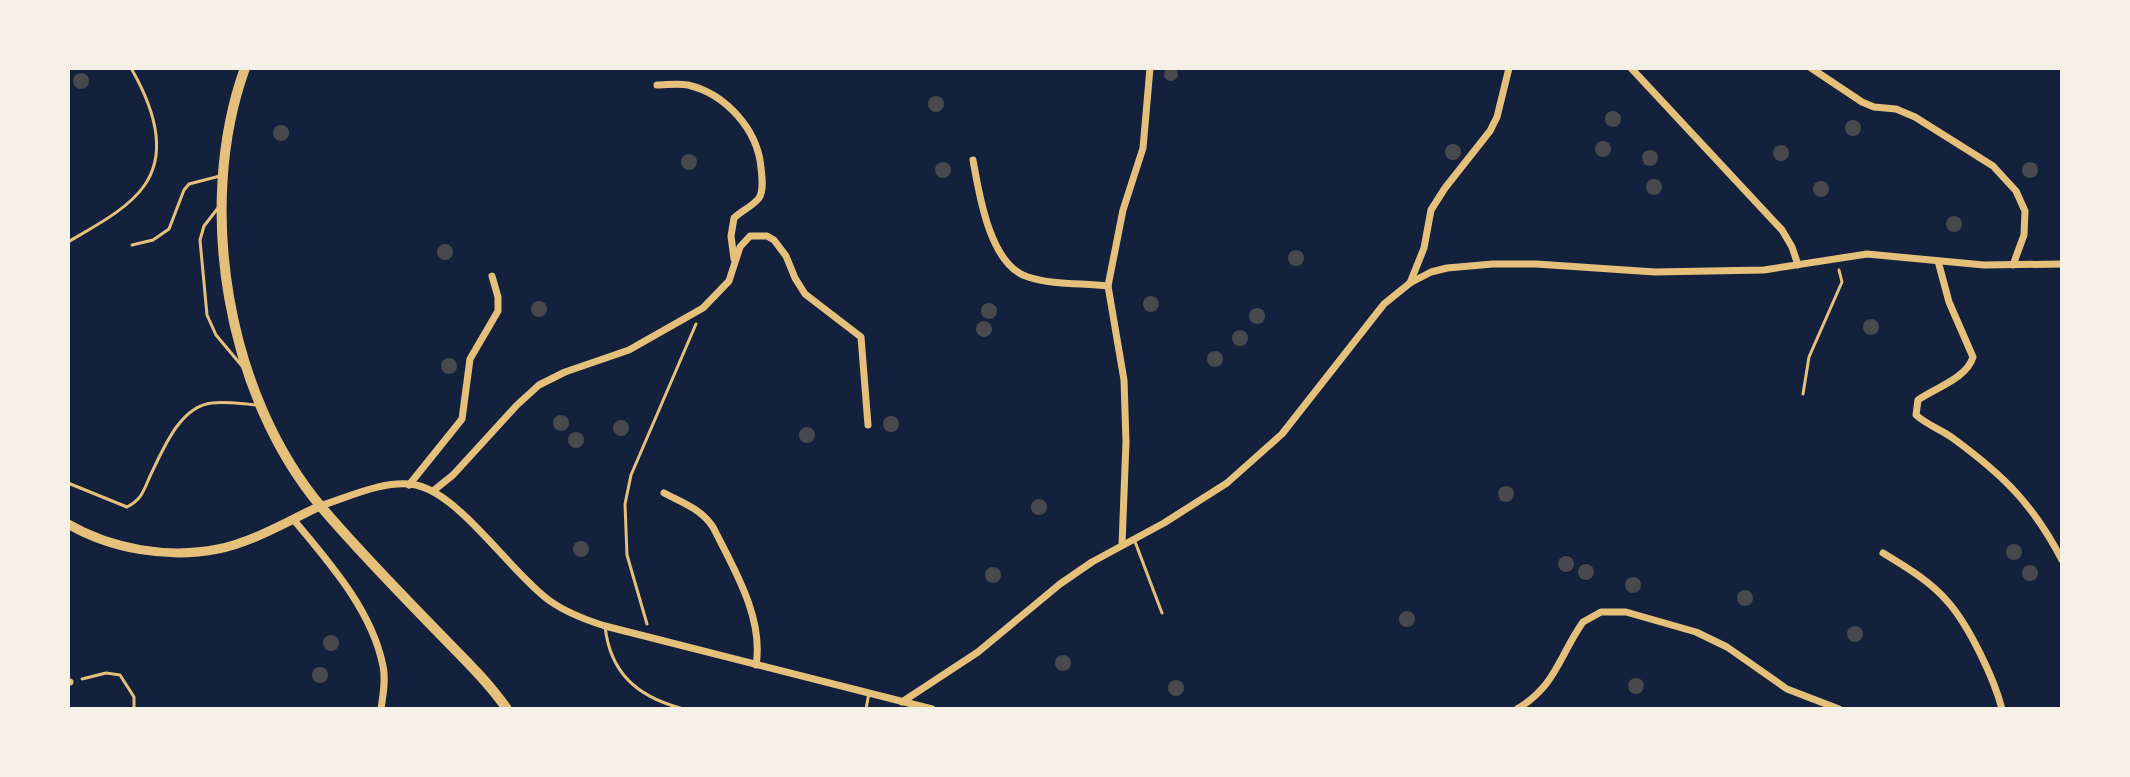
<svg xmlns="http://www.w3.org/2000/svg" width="2130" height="777" font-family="'Roboto Serif',serif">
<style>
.building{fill:#48494c}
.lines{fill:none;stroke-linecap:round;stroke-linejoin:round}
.path{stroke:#e5c07b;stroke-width:3}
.service{stroke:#e5c07b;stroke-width:3}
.minor{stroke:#e5c07b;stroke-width:7}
.tertiary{stroke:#e5c07b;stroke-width:9}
.secondary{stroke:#e5c07b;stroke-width:10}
</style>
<rect width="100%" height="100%" fill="#14213d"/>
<g class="building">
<circle cx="1171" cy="74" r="7"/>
<circle cx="81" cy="81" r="8"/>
<circle cx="936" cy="104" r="8"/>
<circle cx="1613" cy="119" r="8"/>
<circle cx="1853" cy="128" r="8"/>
<circle cx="281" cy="133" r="8"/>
<circle cx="1603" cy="149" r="8"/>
<circle cx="1453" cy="152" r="8"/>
<circle cx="1781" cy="153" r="8"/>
<circle cx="1650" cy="158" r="8"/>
<circle cx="689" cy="162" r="8"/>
<circle cx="943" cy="170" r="8"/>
<circle cx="2030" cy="170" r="8"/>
<circle cx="1654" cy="187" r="8"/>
<circle cx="1821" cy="189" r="8"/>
<circle cx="1954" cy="224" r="8"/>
<circle cx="445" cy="252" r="8"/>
<circle cx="1296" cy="258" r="8"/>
<circle cx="1151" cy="304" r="8"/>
<circle cx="539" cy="309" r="8"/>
<circle cx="989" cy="311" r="8"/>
<circle cx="1257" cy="316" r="8"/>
<circle cx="1871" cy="327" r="8"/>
<circle cx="984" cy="329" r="8"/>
<circle cx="1240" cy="338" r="8"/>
<circle cx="1215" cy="359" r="8"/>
<circle cx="449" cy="366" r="8"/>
<circle cx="561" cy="423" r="8"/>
<circle cx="891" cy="424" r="8"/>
<circle cx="621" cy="428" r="8"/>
<circle cx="807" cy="435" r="8"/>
<circle cx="576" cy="440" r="8"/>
<circle cx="1506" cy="494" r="8"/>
<circle cx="1039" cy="507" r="8"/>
<circle cx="581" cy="549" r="8"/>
<circle cx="2014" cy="552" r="8"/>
<circle cx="1566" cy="564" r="8"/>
<circle cx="1586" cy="572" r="8"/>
<circle cx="2030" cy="573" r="8"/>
<circle cx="993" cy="575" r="8"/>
<circle cx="1633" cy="585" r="8"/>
<circle cx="1745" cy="598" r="8"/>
<circle cx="1407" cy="619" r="8"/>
<circle cx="1855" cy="634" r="8"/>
<circle cx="331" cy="643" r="8"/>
<circle cx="1063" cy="663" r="8"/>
<circle cx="320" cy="675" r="8"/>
<circle cx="1636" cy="686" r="8"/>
<circle cx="1176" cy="688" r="8"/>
</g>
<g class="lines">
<g class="path">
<path d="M68,242C93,227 127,210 144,186C170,150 150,101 131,68"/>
<polyline points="1803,394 1809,357 1842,282 1839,270"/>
<polyline points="647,624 627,555 625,504 631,475 696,324"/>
<polyline points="82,679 106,673 120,675 134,697 134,709"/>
</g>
<g class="service">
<polyline points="218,208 204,226 200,240 207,315 216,335 242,366"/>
<polyline points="132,245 153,240 169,229 184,190 189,184 220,176"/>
<path d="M68,483L127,507C144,498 144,488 152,472C164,447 181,406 212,403C226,401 242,404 257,405"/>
<polyline points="1134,539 1162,613"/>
<path d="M605,626C610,673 637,696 680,708"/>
<polyline points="866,709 869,693"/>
</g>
<g class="minor">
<polyline points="1631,68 1782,230 1792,247 1798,265"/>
<polyline points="1811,68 1862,102 1874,107 1896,109 1915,117 1993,166 2016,191 2025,211 2024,235 2013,265"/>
<path d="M657,85C666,85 678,83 688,85C726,94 758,130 761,168C762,177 764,190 759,198C753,206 741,211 734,218L731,236L734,259"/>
<path d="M973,160C979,194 990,266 1028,277C1053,285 1082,283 1108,286"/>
<path d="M1938,261L1949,302L1973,357C1967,378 1935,388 1918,400L1916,415C1927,425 1942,430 1954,439C2003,475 2033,504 2062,560"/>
<polyline points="1410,283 1424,248 1431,210 1445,188 1490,131 1497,117 1509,68"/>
<polyline points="409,485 462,419 470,359 498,311 498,297 492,276"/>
<polyline points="433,491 453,475 517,405 539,385 565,372 629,350 703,308 729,281 740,247 750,236 767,236 774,240 786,256 795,278 805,294 861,337 868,425"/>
<path d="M664,493C683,503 701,509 713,527C734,569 764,618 756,665"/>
<path d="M320,506C349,497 385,479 416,485C461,495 510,572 550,601C567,613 586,620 605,626L932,709"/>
<path d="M293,519C328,561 372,610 383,666C386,680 383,695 381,709"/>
<polyline points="1122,545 1126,442 1124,380 1108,286 1123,210 1143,148 1150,68"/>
<path d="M1883,553C1906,567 1930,581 1948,602C1969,626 1994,678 2002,709"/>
<polyline points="68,682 70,682"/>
<polyline points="902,702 978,652 1060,584 1092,562 1164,523 1227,483 1282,434 1384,304 1410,283 1431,272 1447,268 1493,264 1536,264 1655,272 1764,270 1867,254 1984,265 2062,264"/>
<path d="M1517,709C1556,686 1559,656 1583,622L1601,612H1626L1696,632L1727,647L1787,689L1839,709"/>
</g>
<path class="tertiary" d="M68,524C111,549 168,559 218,549C253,542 288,521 320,506"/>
<path class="secondary" d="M245,68C195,206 227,397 323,509C358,550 396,589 434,628C459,654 486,679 507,709"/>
</g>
<rect width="2130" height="777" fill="none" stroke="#f6f1e7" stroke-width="140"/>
</svg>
